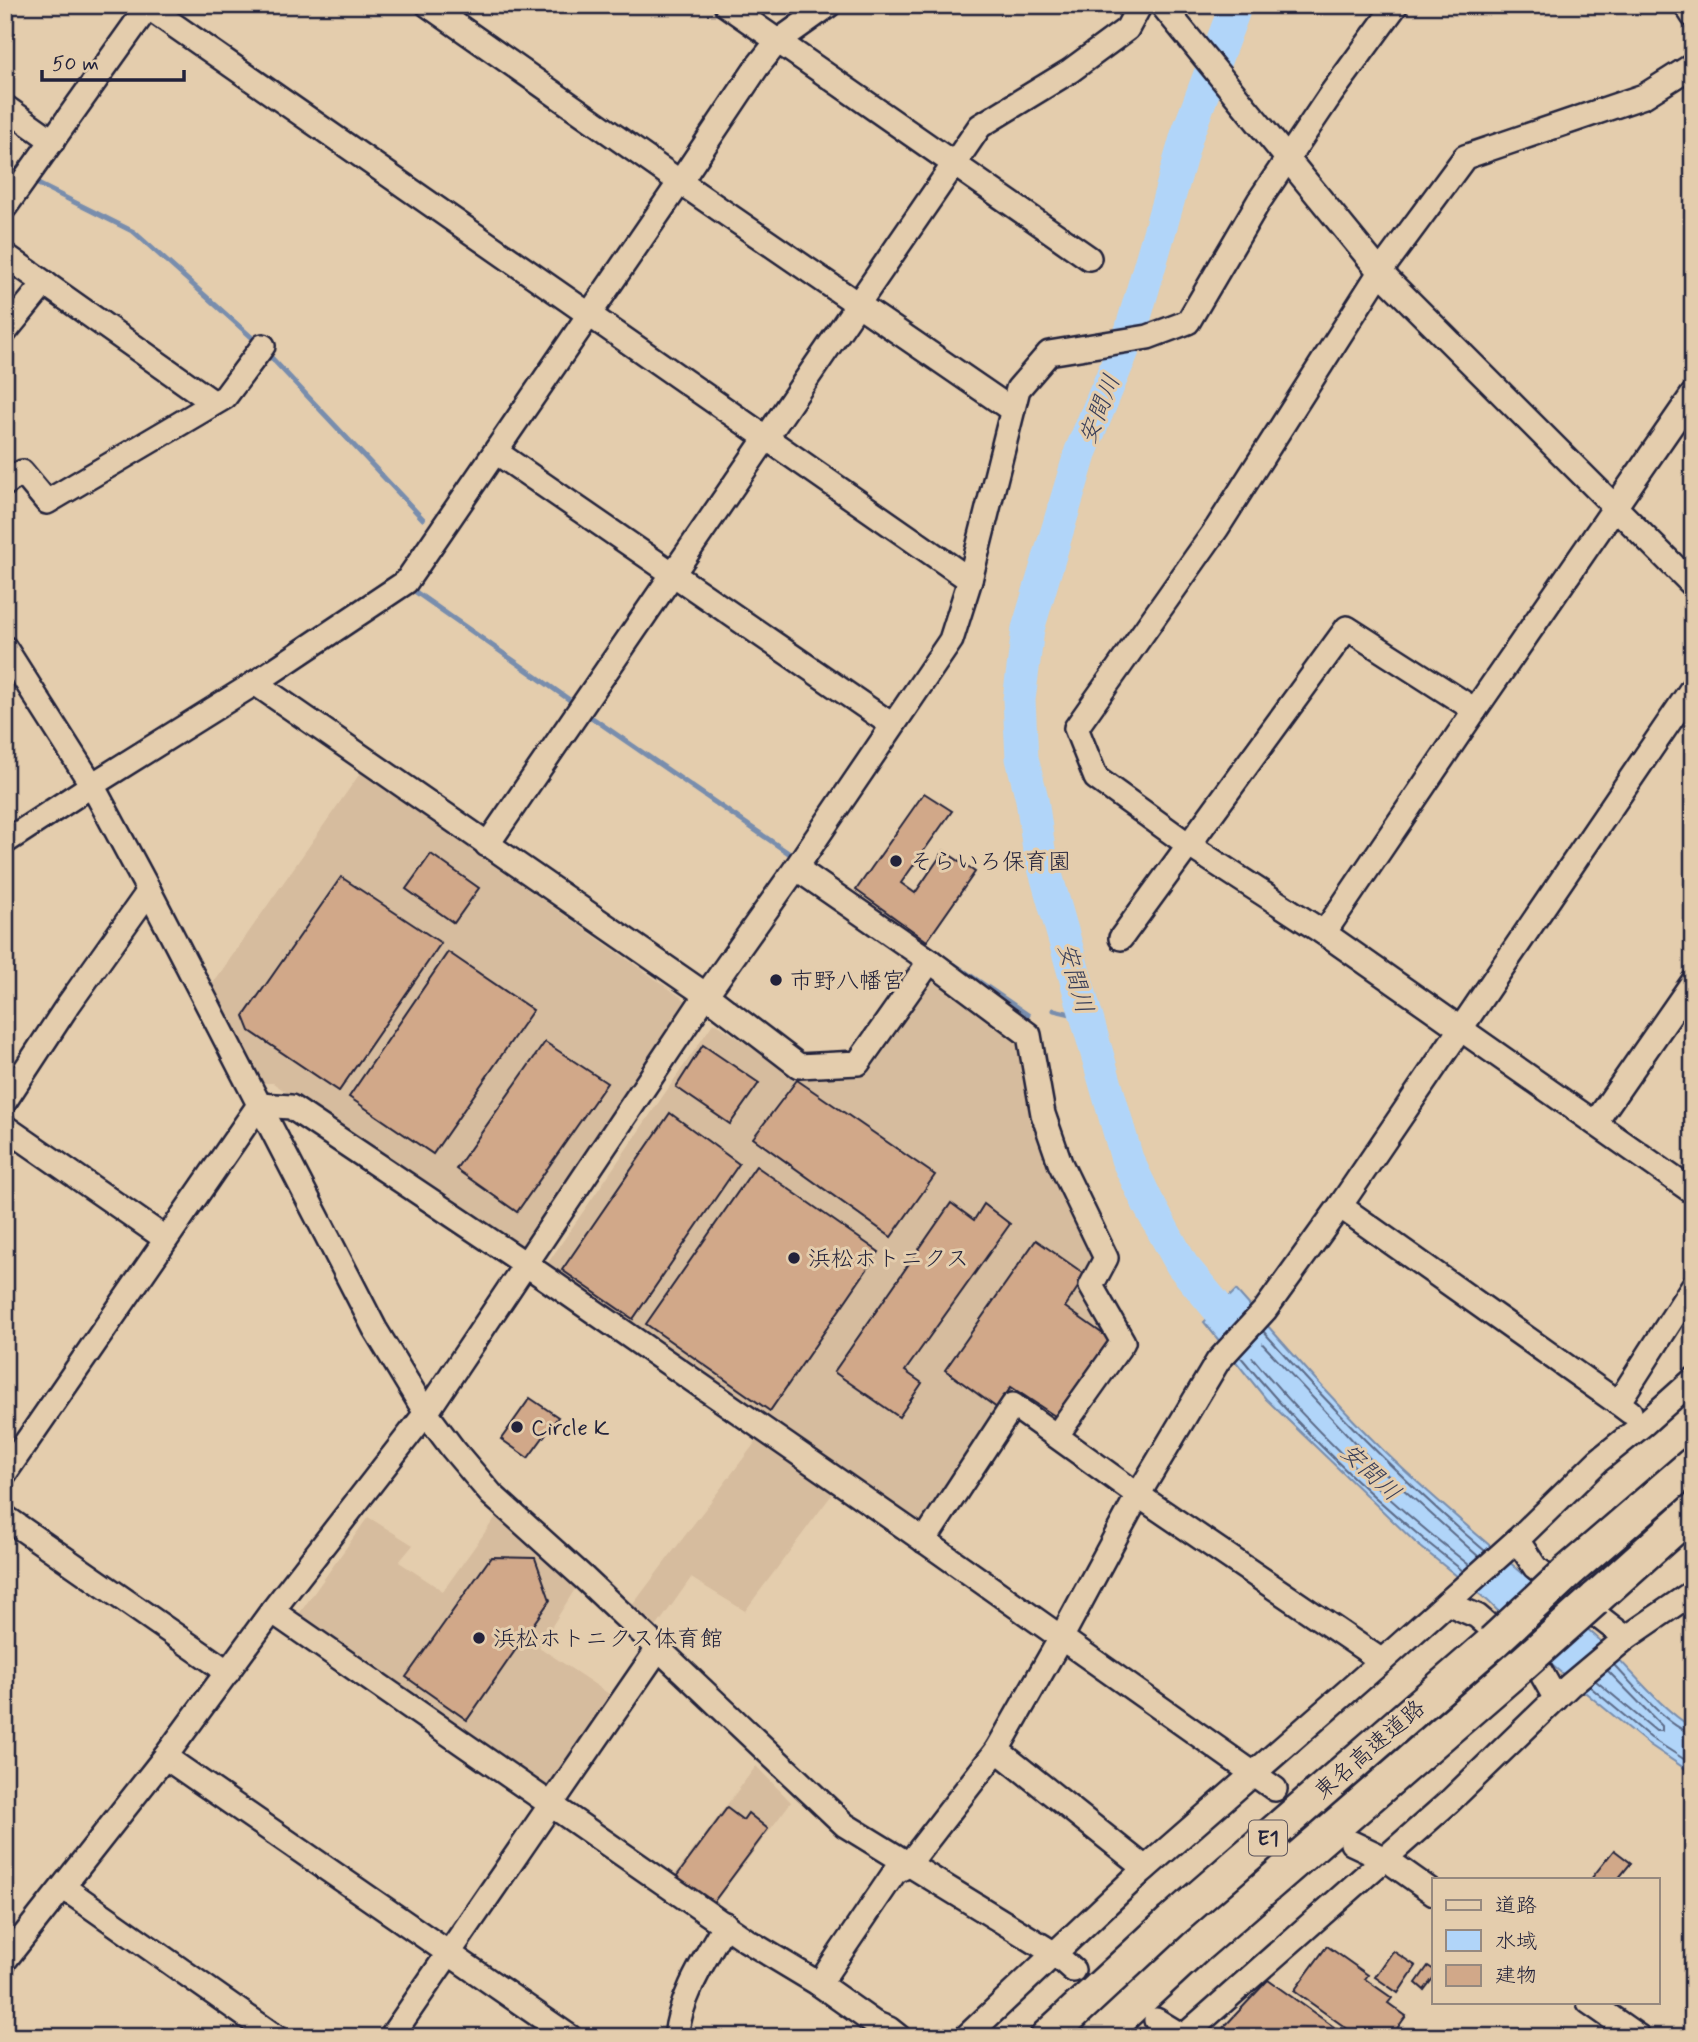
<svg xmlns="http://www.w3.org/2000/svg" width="1698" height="2042" font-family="Mynerve,'Klee One',sans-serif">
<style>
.built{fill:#d6bc9e}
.water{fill:#b1d5f9;stroke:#788dad;stroke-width:2}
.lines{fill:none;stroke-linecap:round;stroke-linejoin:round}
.shore{stroke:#5b6a87;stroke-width:2}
.stream{stroke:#788dad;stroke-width:5}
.river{stroke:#b1d5f9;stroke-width:33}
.building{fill:#d1a889;stroke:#22223b;stroke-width:2}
.minor-casing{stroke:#22223b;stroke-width:28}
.highway-casing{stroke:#22223b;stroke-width:38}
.minor{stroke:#e4cdad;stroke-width:23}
.highway{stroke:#e4cdad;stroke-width:33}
.highway-bridge-casing{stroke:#22223b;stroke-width:38;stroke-linecap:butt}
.highway-bridge{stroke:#e4cdad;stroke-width:33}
.poi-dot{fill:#22223b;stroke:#e4cdad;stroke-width:2.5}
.labels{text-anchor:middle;stroke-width:6;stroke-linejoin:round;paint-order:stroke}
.shield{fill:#e4cdad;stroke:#5c555d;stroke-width:2}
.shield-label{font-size:21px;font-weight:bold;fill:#22223b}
.poi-label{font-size:23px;fill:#22223b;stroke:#e4cdad;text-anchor:start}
.street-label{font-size:23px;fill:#22223b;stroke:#e4cdad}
.water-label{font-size:24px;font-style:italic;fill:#373d58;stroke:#e4cdad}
</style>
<rect width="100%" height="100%" fill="#e4cdad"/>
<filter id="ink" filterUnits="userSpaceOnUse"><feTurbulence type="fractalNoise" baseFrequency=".0143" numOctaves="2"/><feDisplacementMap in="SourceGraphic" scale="14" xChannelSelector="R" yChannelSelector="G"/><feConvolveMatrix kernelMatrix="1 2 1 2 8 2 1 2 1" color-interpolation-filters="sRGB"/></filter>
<g filter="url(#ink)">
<g class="built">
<polygon points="361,772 688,1002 519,1250 273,1083 263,1083 211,986"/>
<polygon points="931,976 1020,1037 1099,1259 1090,1276 1115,1340 1056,1426 1012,1399 919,1528 845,1477 745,1611 691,1578 652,1633 628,1611 770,1423 545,1267 714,1022 792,1075 868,1069"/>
<polygon points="498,1514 575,1589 539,1647 618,1700 551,1795 299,1614 368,1517 413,1545 399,1562 443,1591"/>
<polygon points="756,1766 791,1802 710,1909 670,1881"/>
</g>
<path class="water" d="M1236,1290C1284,1344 1332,1400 1384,1451C1450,1515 1523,1572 1592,1633C1627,1663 1653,1703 1693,1728V1774L1647,1743L1553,1666L1488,1601L1417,1544L1266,1399L1204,1322Z"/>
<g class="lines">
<g class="shore">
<path d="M1263,1331C1333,1410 1405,1483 1485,1551"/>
<polyline points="1257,1338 1373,1462 1479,1557"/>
<path d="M1246,1350C1310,1428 1390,1503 1469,1565"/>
<path d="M1240,1356C1303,1434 1384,1509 1463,1571"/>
<path d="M1614,1665C1632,1683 1669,1730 1693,1733"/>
<polyline points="1596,1681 1656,1731 1662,1731 1662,1726 1608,1671"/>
<polyline points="1589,1686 1651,1738 1693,1765"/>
</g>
<g class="stream">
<polyline points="1233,13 1238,5"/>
<polyline points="5,165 14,169"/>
<polyline points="32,181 134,232 257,342"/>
<polyline points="267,353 423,519"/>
<polyline points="410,588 574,703"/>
<polyline points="591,717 790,854"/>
<polyline points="955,965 1028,1015"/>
<polyline points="1054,1010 1088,1018"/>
</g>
<polyline class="river" points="1234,5 1233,13 1187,135 1131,331 1081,451 1028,629 1019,700 1022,758 1032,799 1039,850 1127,1159 1148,1203 1182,1265 1246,1342"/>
</g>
<g class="building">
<polygon points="924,793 952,811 901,883 915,893 944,851 975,872 927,941 856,890"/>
<polygon points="431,854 479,888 454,923 406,889"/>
<polygon points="341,877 441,943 339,1091 250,1031 244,1016"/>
<polygon points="448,952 533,1010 433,1154 349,1097"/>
<polygon points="545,1042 607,1083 517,1212 456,1169"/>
<polygon points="703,1045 759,1083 730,1124 676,1087"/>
<polygon points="797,1080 935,1175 891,1237 753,1138"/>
<polygon points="670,1113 739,1164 633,1319 562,1270"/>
<polygon points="756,1166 879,1252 770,1411 646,1324"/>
<polygon points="951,1203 974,1220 984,1204 1010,1224 905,1371 922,1383 899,1417 834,1372"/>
<polygon points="1036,1240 1086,1275 1065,1307 1110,1339 1055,1416 1011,1387 997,1408 945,1370"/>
<polygon points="530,1398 558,1417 528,1458 501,1439"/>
<polygon points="491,1557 535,1558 550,1600 467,1720 406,1677"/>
<polygon points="727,1808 743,1820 748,1813 768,1829 712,1904 676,1877"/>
<polygon points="1614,1850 1631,1863 1618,1879 1591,1879"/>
<polygon points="1327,1946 1368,1975 1365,1979 1392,1998 1388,2003 1406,2016 1391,2037 1359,2037 1294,1991"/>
<polygon points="1393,1951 1416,1966 1398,1993 1375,1977"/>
<polygon points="1428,1966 1434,1970 1434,1977 1424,1990 1416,1983"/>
<polygon points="1268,1980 1348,2037 1234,2037 1223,2028"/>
</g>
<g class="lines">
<g class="minor-casing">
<g id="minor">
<polyline points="145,5 970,580"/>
<polyline points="428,5 680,182 1012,410"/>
<polyline points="726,5 1089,258"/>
<polyline points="1162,5 1380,272 1693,585"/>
<polyline points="1686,5 1693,16"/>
<polyline points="1693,65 1644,96 1465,157 1380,272 1217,528 1076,728 1096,778 1190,846 1324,933 1693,1192"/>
<polyline points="5,107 53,141"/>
<polyline points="5,207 149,5"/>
<polyline points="5,255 214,403"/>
<polyline points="5,332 45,283"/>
<polyline points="496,452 892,725"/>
<polyline points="5,484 22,472 47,502 225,397 263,346"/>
<polyline points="5,648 92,785 149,891 375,1329 426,1413 453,1449 491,1494 584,1578 845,1825 1055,1954 1073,1970"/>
<polyline points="255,683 706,995 799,1066 858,1063 930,961"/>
<polyline points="5,842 92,785 255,683 406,582 680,182 757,67 777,42 829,5"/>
<polyline points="487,845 980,126 1070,71 1127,29 1140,5"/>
<polyline points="796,868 930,961 1029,1035 1043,1114 1060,1163 1106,1258 1091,1286 1123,1342 1057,1435"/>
<polyline points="1324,933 1475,710 1693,394"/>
<polyline points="1121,938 1347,628 1475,710"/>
<polyline points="5,1101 66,1008 149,891"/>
<polyline points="1595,1123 1693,982"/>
<polyline points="5,1127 166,1239"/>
<polyline points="1340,1206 1618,1403"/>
<polyline points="1630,1412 1618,1403 1693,1286"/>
<polyline points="5,1473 259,1105 291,1107 524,1263 909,1530 1275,1789"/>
<polyline points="5,1517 228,1672"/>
<polyline points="1517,1540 1535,1567 1626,1638"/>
<polyline points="924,1541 1013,1405 1138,1495 1382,1661"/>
<polyline points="1447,1603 1477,1616 1539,1669 1556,1699"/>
<polyline points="272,1611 746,1940 819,1984 874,2023 889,2029 899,2037"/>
<polyline points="997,1750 1145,1868"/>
<polyline points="165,1757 570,2037"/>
<polyline points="1352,1843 1386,1859 1434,1893"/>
<polyline points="63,1887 276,2037"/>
<polyline points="5,1960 165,1757 272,1611 426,1413 706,995 796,868 951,640 970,580 1018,389 1049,353 1148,337 1188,322 1259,201 1331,94 1396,5"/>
<polyline points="819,1984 895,1872 908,1865 997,1750 1061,1638 1138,1495 1218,1361 1265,1310 1340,1206 1693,687"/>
<polyline points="1589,2002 1639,2037"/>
<polyline points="1156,2020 1184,2037"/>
<polyline points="391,2037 658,1649"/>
<path d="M676,2037C680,1997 705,1959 725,1924"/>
<polyline points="966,2037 1141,1872 1382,1661 1517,1540 1598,1461 1645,1423 1693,1380"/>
<polyline points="1183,2037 1450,1801 1570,1685 1626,1638 1693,1592"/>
</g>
</g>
<g class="highway-casing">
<g id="highway">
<polyline points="1570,1570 1693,1464"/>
<polyline points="1595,1599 1693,1511"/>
<polyline points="1047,2037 1172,1921 1493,1642"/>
<polyline points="1099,2037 1195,1948 1518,1668"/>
</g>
</g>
<use href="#minor" class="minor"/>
<use href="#highway" class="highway"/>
<g class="highway-bridge-casing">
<g id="highway-bridge">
<polyline points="1493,1642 1570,1570"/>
<polyline points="1518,1668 1595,1599"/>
</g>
</g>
<use href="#highway-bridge" class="highway-bridge"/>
</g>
</g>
<g class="poi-dot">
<circle cx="896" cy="861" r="7"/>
<circle cx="776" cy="980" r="7"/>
<circle cx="794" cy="1258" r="7"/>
<circle cx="517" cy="1427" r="7"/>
<circle cx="479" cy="1638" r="7"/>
</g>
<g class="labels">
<rect class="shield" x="1249" y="1820.5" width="38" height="35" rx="5"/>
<g class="shield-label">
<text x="1268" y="1845">E1</text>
</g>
<g class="poi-label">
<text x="910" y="869">そらいろ保育園</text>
<text x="790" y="988">市野八幡宮</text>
<text x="808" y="1266">浜松ホトニクス</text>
<text x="531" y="1435">Circle K</text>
<text x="493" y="1646">浜松ホトニクス体育館</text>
</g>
<g class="street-label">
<text transform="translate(1369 1749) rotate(-41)" y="8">東名高速道路</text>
</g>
<g class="water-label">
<text transform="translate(1099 409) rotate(-68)" y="8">安間川</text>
<text transform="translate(1076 978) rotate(74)" y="8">安間川</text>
<text transform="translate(1371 1472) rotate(43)" y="8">安間川</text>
</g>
</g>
<rect width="1698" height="2042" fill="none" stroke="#e4cdad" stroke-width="28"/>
<rect x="14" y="14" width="1670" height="2014" fill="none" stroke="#22223b" stroke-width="2.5" filter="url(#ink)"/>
<rect x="1432" y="1878" width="228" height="126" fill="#e4cdad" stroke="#96897f" stroke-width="2"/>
<rect x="1446" y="1900" width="35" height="10" fill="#e4cdad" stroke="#96897f" stroke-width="2"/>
<text x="1495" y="1912" font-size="21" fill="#22223b">道路</text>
<rect x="1446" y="1930" width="35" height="21" fill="#b1d5f9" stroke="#96897f" stroke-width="2"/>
<text x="1495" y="1948" font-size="21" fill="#22223b">水域</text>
<rect x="1446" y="1965" width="35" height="21" fill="#d1a889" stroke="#96897f" stroke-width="2"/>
<text x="1495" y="1982" font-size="21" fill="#22223b">建物</text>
<path d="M42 70v10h142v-10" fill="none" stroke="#22223b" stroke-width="3.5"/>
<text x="52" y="70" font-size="21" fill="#22223b" stroke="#e4cdad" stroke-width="5" paint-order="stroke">50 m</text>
</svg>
